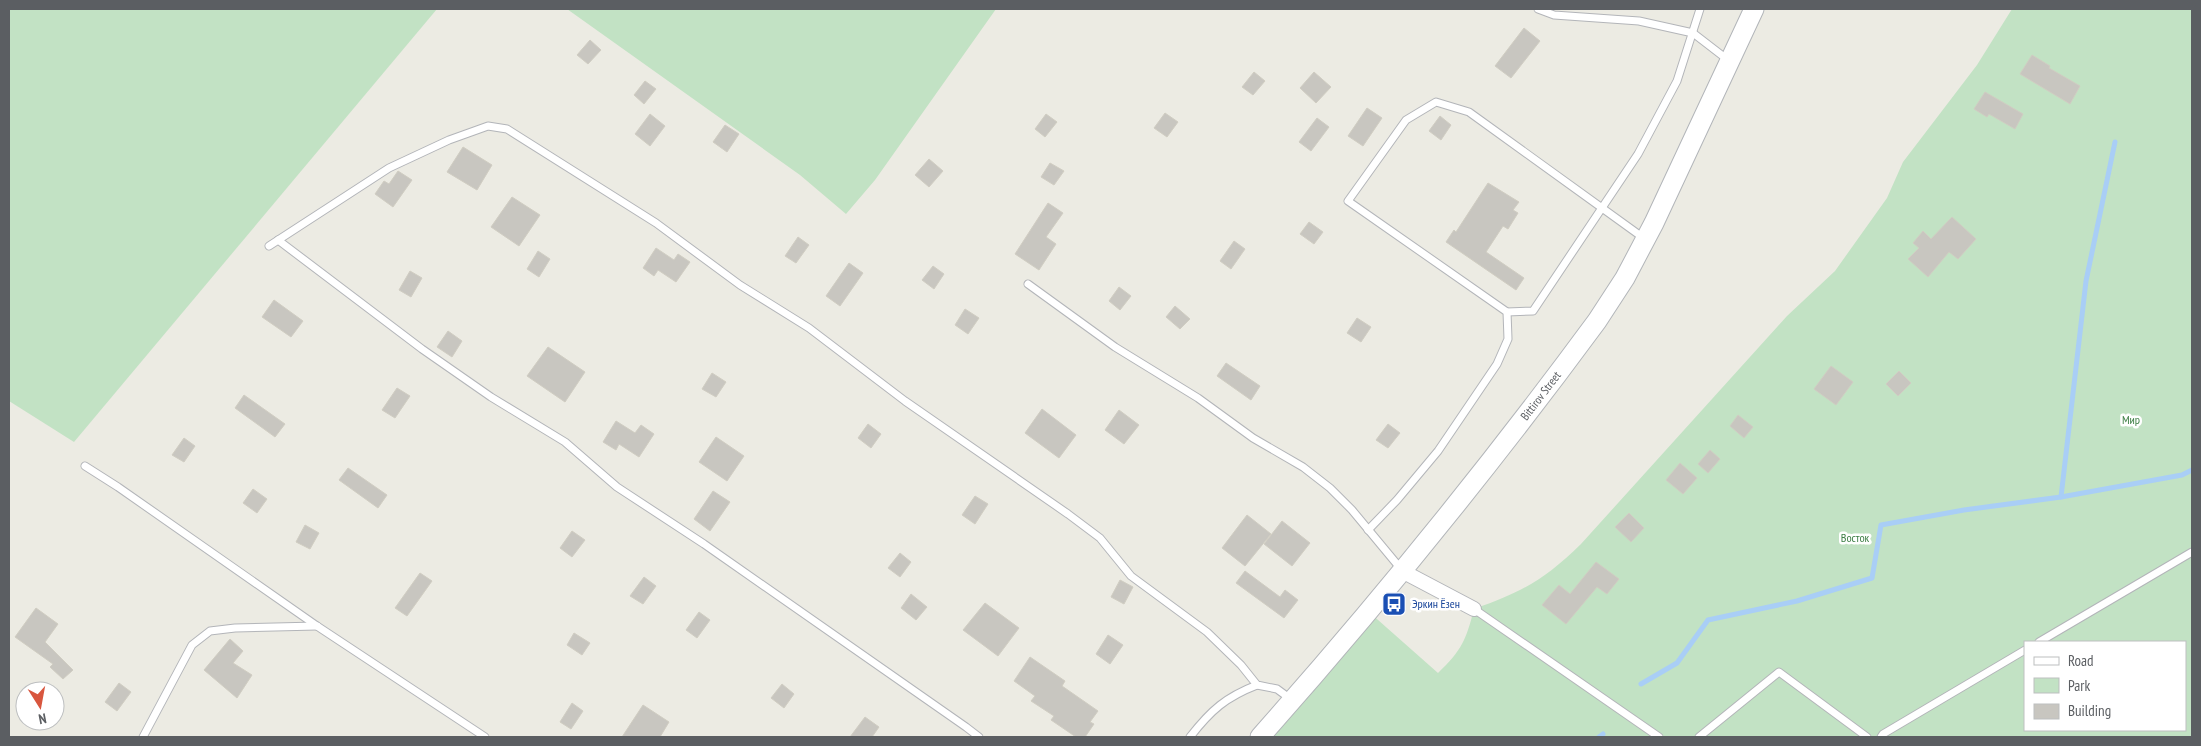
<svg xmlns="http://www.w3.org/2000/svg" width="2201" height="746" font-family="'PT Sans Narrow',sans-serif">
<style>
.green{fill:#c2e2c4;fill-rule:evenodd}
.lines{fill:none;stroke-linecap:round;stroke-linejoin:round}
.stream{stroke:#a9cef6;stroke-width:5}
.building{fill:#c8c6c0;stroke:#d0cdc2}
.lane-casing{stroke:#b3b5b9;stroke-width:9}
.street-casing{stroke:#b3b5b9;stroke-width:16}
.secondary-casing{stroke:#b2b5b9;stroke-width:21}
.lane{stroke:#fff;stroke-width:7}
.street{stroke:#fff;stroke-width:14}
.secondary{stroke:#fff;stroke-width:19}
.labels{text-anchor:middle;stroke-width:5;stroke-linejoin:round;paint-order:stroke}
.street-label{font-size:12px;fill:#5b5e62;stroke:#fff}
.park-label{font-size:12px;fill:#3d7f45;stroke:#fff}
.transit-label{font-size:12px;fill:#164399;stroke:#fff;text-anchor:start}
</style>
<rect width="100%" height="100%" fill="#ecebe3"/>
<g class="green">
<polygon points="9,9 437,9 74,442 9,401"/>
<polygon points="567,9 996,9 875,180 846,214 800,175"/>
<path d="M2012,9H2192V737H1260L1369,612L1438,673C1462,650 1466,640 1474,609C1522,592 1544,580 1581,544L1787,316L1835,271L1887,198L1903,162L1977,65ZM2025,642H2185V730H2025Z"/>
</g>
<g class="lines">
<g class="stream">
<polyline points="2061,497 2086,281 2115,142"/>
<polyline points="1641,684 1677,663 1708,620 1797,601 1872,578 1881,525 1964,510 2061,497 2182,475 2192,470"/>
<polyline points="1599,737 1603,734"/>
</g>
</g>
<g class="building">
<polygon points="1524,28 1540,41 1511,78 1495,66"/>
<polygon points="590,40 601,50 588,64 577,55"/>
<polygon points="2032,55 2050,66 2049,68 2080,86 2070,104 2020,74"/>
<polygon points="1254,72 1265,81 1253,95 1242,87"/>
<polygon points="1314,72 1331,87 1316,103 1300,88"/>
<polygon points="645,81 656,89 644,104 634,95"/>
<polygon points="1985,92 2023,114 2015,129 1989,114 1987,117 1974,109"/>
<polygon points="1367,108 1382,118 1363,146 1348,136"/>
<polygon points="1165,113 1178,122 1167,137 1154,128"/>
<polygon points="650,114 665,126 650,146 635,134"/>
<polygon points="1046,114 1057,122 1045,137 1035,129"/>
<polygon points="1440,116 1451,125 1441,140 1429,131"/>
<polygon points="1317,118 1329,127 1311,151 1299,142"/>
<polygon points="725,125 739,134 727,152 713,142"/>
<polygon points="463,147 492,165 477,190 447,172"/>
<polygon points="929,159 943,171 929,187 915,175"/>
<polygon points="1050,163 1064,171 1054,185 1041,177"/>
<polygon points="398,171 412,180 393,207 375,194 384,181 389,184"/>
<polygon points="1488,183 1519,202 1513,210 1518,213 1508,229 1503,226 1486,252 1524,278 1516,290 1446,242 1454,230 1456,232"/>
<polygon points="512,197 540,215 519,246 491,227"/>
<polygon points="1048,203 1063,213 1046,237 1056,244 1039,270 1015,254"/>
<polygon points="1952,217 1976,239 1958,259 1949,252 1928,277 1908,259 1919,248 1913,243 1923,231 1931,239"/>
<polygon points="1309,222 1323,232 1314,244 1300,234"/>
<polygon points="798,237 809,245 796,263 785,256"/>
<polygon points="1234,241 1245,249 1231,269 1220,261"/>
<polygon points="656,248 674,260 678,254 690,262 676,282 658,270 654,276 643,268"/>
<polygon points="538,251 550,259 539,277 527,269"/>
<polygon points="849,263 863,273 840,306 826,296"/>
<polygon points="933,266 944,274 934,289 922,280"/>
<polygon points="410,271 422,278 411,297 399,290"/>
<polygon points="1119,287 1131,296 1120,310 1109,301"/>
<polygon points="274,300 303,321 291,337 262,317"/>
<polygon points="1175,306 1190,319 1180,329 1166,317"/>
<polygon points="965,309 979,318 968,334 955,325"/>
<polygon points="1357,318 1371,327 1361,342 1347,333"/>
<polygon points="448,331 462,341 452,357 437,347"/>
<polygon points="548,347 585,372 565,402 527,376"/>
<polygon points="1226,363 1260,386 1251,400 1217,376"/>
<polygon points="1831,366 1853,382 1836,405 1814,389"/>
<polygon points="1899,371 1911,383 1898,396 1886,384"/>
<polygon points="712,373 726,382 716,397 702,389"/>
<polygon points="397,388 410,396 395,418 382,410"/>
<polygon points="244,395 285,424 275,437 235,408"/>
<polygon points="1042,409 1076,435 1059,458 1025,433"/>
<polygon points="1119,410 1139,425 1124,444 1105,430"/>
<polygon points="1738,415 1753,427 1744,438 1730,426"/>
<polygon points="616,421 635,433 641,425 654,434 639,457 619,444 616,450 603,442"/>
<polygon points="868,424 881,434 871,448 858,438"/>
<polygon points="1388,424 1400,433 1388,448 1376,440"/>
<polygon points="716,437 744,456 727,481 699,462"/>
<polygon points="184,438 195,446 184,462 172,455"/>
<polygon points="1710,450 1720,459 1708,473 1698,464"/>
<polygon points="1680,463 1697,478 1683,494 1666,480"/>
<polygon points="348,468 387,495 378,508 339,480"/>
<polygon points="253,489 267,499 257,513 243,503"/>
<polygon points="713,491 730,502 710,531 694,519"/>
<polygon points="975,496 988,504 975,524 962,515"/>
<polygon points="1629,513 1644,528 1631,542 1615,527"/>
<polygon points="1247,515 1271,534 1245,566 1222,548"/>
<polygon points="1282,521 1310,543 1292,566 1264,544"/>
<polygon points="305,525 319,533 310,549 296,542"/>
<polygon points="572,531 585,540 572,557 560,548"/>
<polygon points="900,553 911,562 900,577 888,568"/>
<polygon points="1596,562 1619,579 1607,594 1597,587 1566,624 1542,605 1559,585 1570,594"/>
<polygon points="1245,571 1280,597 1285,590 1298,600 1284,618 1236,583"/>
<polygon points="420,573 432,581 407,616 395,608"/>
<polygon points="644,577 656,586 643,604 630,596"/>
<polygon points="1120,580 1133,587 1124,604 1111,597"/>
<polygon points="911,594 927,607 916,620 901,608"/>
<polygon points="985,603 1019,628 998,656 963,630"/>
<polygon points="36,608 58,624 45,642 73,670 63,679 50,667 53,664 15,637"/>
<polygon points="699,612 710,620 697,638 686,630"/>
<polygon points="574,633 590,643 582,655 567,645"/>
<polygon points="1108,635 1123,645 1110,664 1096,654"/>
<polygon points="230,639 243,651 233,663 252,675 237,698 204,670"/>
<polygon points="1030,657 1065,681 1062,686 1098,711 1090,722 1094,724 1085,737 1076,737 1051,720 1054,716 1031,701 1035,696 1014,681"/>
<polygon points="119,683 131,692 117,711 105,702"/>
<polygon points="782,684 794,694 784,708 771,698"/>
<polygon points="572,703 583,711 571,729 560,722"/>
<polygon points="643,705 669,722 660,737 622,737"/>
<polygon points="865,717 879,727 872,737 850,737"/>
</g>
<g class="lines">
<g class="lane-casing">
<g id="lane">
<polyline points="1538,9 1554,15 1639,21 1693,33 1728,60"/>
<polyline points="278,240 422,349 491,397 565,442 617,487 704,544 966,727 979,737"/>
<polyline points="269,246 389,168 449,140 488,126 507,129 656,223 740,285 809,328 905,401 1068,514 1100,538 1131,576 1207,632 1241,665 1257,685 1277,689 1292,700"/>
<polyline points="1028,284 1115,347 1198,398 1253,438 1303,467 1330,488 1352,510 1401,569"/>
<polyline points="1507,312 1533,311 1638,154 1677,81 1700,9"/>
<polyline points="85,466 118,487 317,626 485,737"/>
<polyline points="1368,530 1397,500 1438,451 1497,364 1508,339 1507,312 1348,201 1406,120 1436,102 1469,112 1645,239"/>
<polyline points="1474,609 1659,737"/>
<polyline points="2039,642 2192,552"/>
<polyline points="143,737 192,645 210,631 235,628 317,626"/>
<path d="M1190,737C1211,710 1226,697 1257,685"/>
<polyline points="1699,737 1779,672 1867,737"/>
<polyline points="1881,737 1883,734 2025,650"/>
</g>
</g>
<g class="street-casing">
<polyline id="street" points="1402,571 1474,609"/>
</g>
<g class="secondary-casing">
<g id="secondary">
<path id="s1" d="M1260,737C1378,604 1491,465 1597,321L1625,278L1654,223L1754,9"/>
</g>
</g>
<use href="#lane" class="lane"/>
<use href="#street" class="street"/>
<use href="#secondary" class="secondary"/>
</g>
<defs>
<g id="bus-square" transform="scale(1.25)"><rect x="-9" y="-9" width="18" height="18" rx="4" fill="#1a4fb4" stroke="#fff"/><path d="M-5-6H5V4H4V6H2V4H-2V6H-4V4H-5ZM-3.5-4V0h7V-4ZM-3.5 1.2v1.5H-2V1.2ZM2 1.2v1.5H3.5V1.2Z" fill="#fff"/></g>
</defs>
<g fill-rule="evenodd">
<use href="#bus-square" x="1394" y="604"/>
</g>
<g class="labels">
<g class="street-label">
<text dy="4" stroke="none"><textPath href="#s1" startOffset="442">Bittirov Street</textPath></text>
</g>
<g class="park-label">
<text x="2131" y="424">Мир</text>
<text x="1855" y="542">Восток</text>
</g>
<g class="transit-label">
<text x="1412" y="608">Эркин Ёзен</text>
</g>
</g>
<rect width="2201" height="746" fill="none" stroke="#5b5e62" stroke-width="20"/>
<rect x="2024" y="641" width="162" height="90" fill="#ffffff" stroke="#bdbfc0"/>
<rect x="2034" y="657" width="25" height="8" fill="#ffffff" stroke="#bdbfc0"/>
<text x="2068" y="666" font-size="15" fill="#5b5e62">Road</text>
<rect x="2034" y="678" width="25" height="15" fill="#c2e2c4" stroke="#bdbfc0"/>
<text x="2068" y="691" font-size="15" fill="#5b5e62">Park</text>
<rect x="2034" y="704" width="25" height="15" fill="#c8c6c0" stroke="#bdbfc0"/>
<text x="2068" y="716" font-size="15" fill="#5b5e62">Building</text>
<g transform="translate(40 706) rotate(169)"><circle r="24" fill="#ffffff" stroke="#bdbfc0"/>
<path d="M0-4L9 19L0 12L-9 19Z" fill="#d8563e"/>
<text y="-8" font-size="14" font-weight="bold" text-anchor="middle" fill="#5b5e62">N</text>
</g>
</svg>
